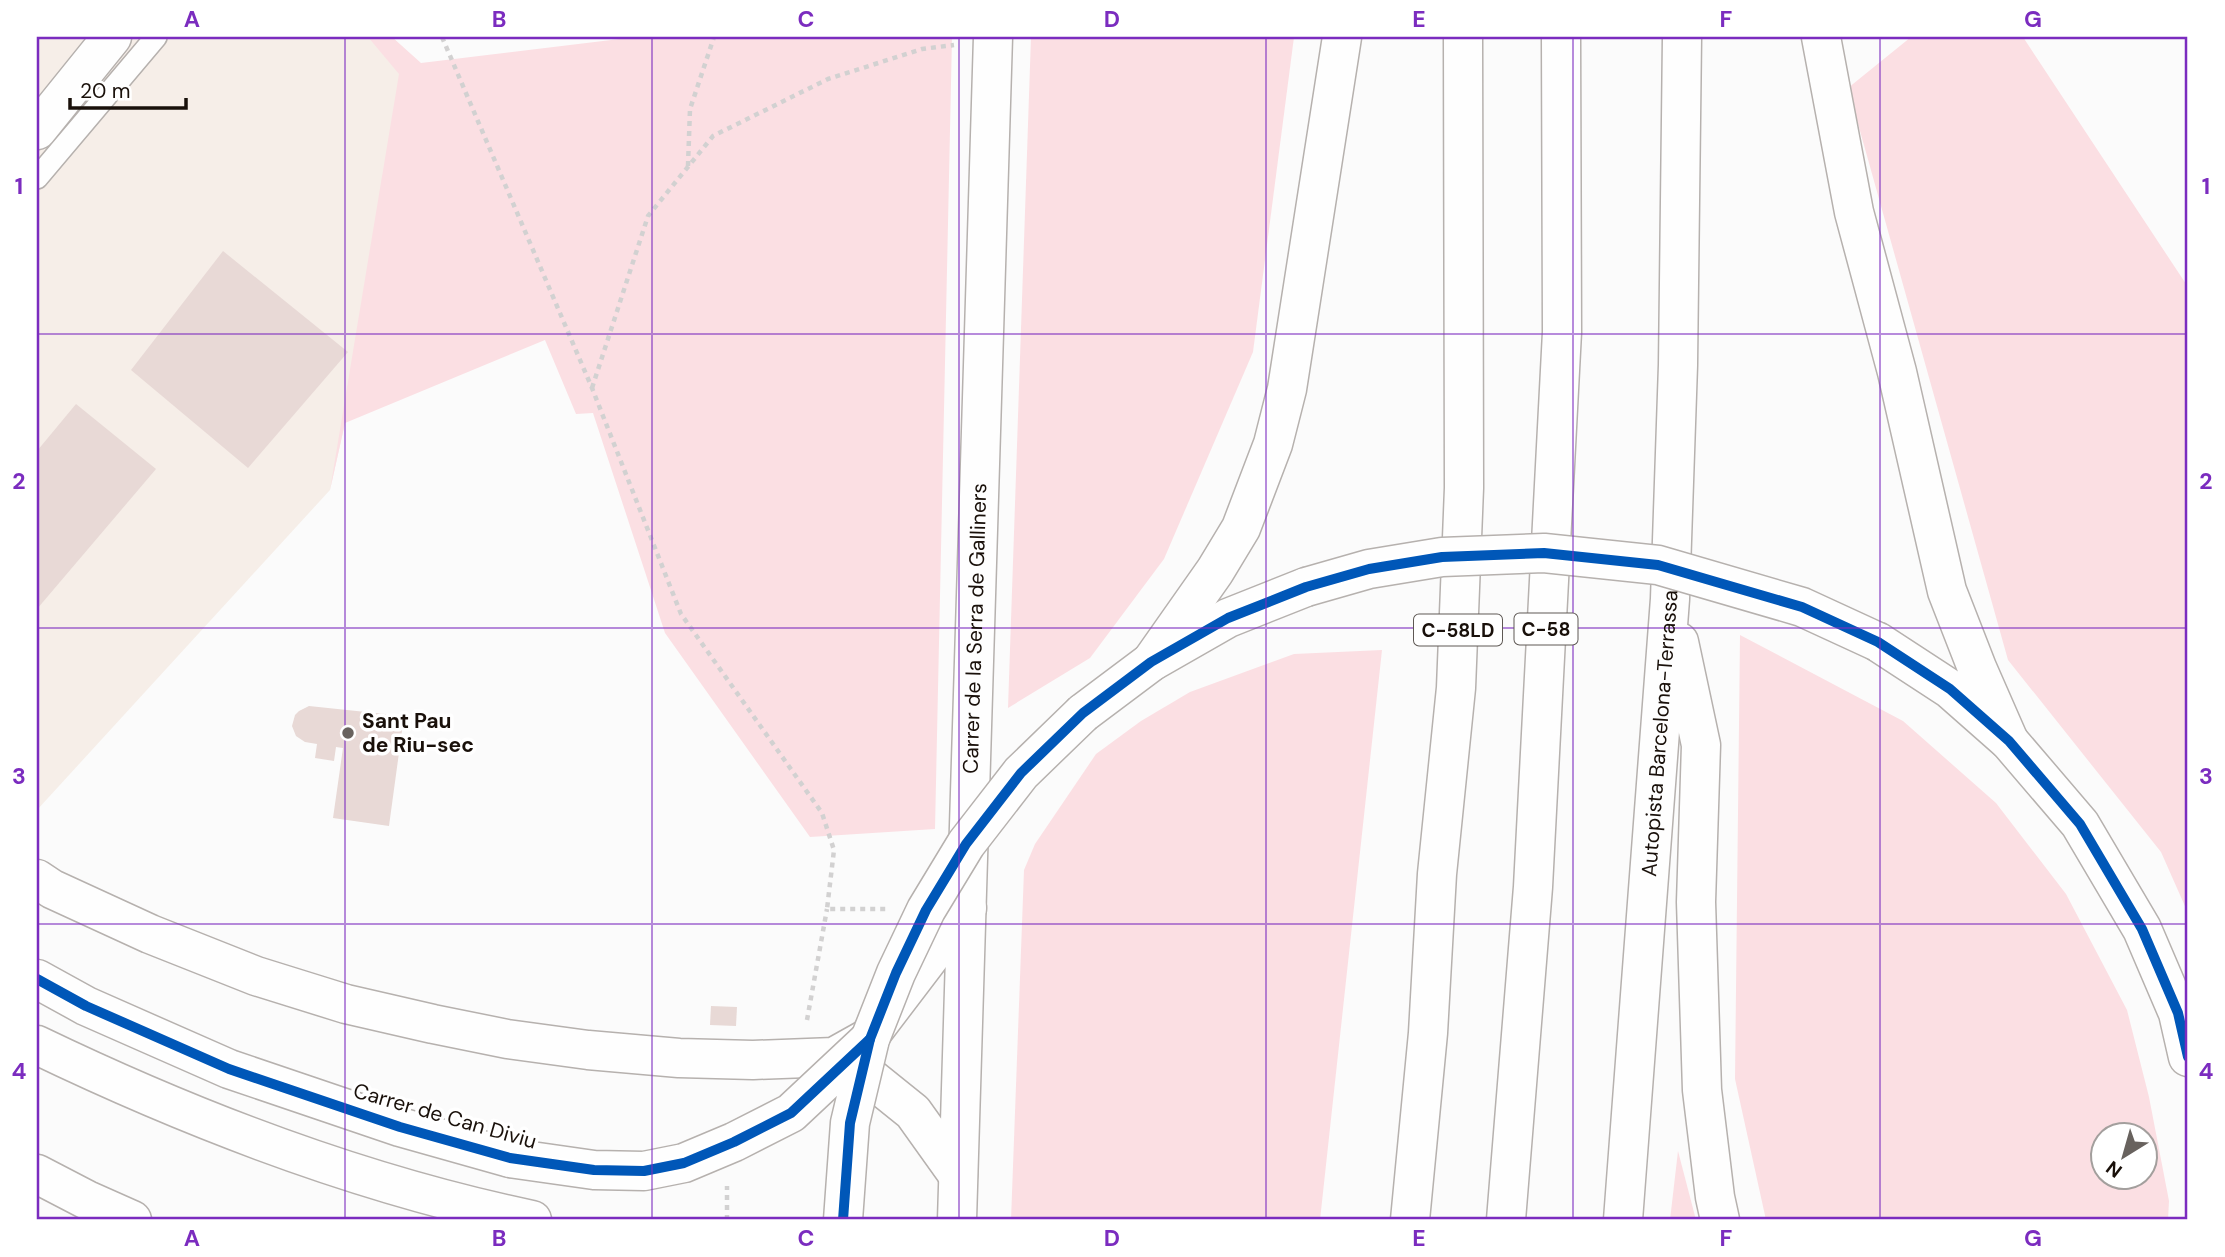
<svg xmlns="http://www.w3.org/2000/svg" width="2225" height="1257" font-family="'DM Sans',sans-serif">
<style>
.built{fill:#f6eee8}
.green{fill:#fbdfe3;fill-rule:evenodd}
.building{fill:#e8d9d6}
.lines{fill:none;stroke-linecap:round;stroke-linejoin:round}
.service-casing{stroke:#b6b1ae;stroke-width:24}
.minor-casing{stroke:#b6b1ae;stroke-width:41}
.tertiary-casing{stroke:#b6b1ae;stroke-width:41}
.motorway-casing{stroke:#b6b1ae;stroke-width:41}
.path{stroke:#d2d1d1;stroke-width:4.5;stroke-dasharray:5 5;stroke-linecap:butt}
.service{stroke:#fefefe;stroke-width:21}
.minor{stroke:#fefefe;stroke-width:38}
.tertiary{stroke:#fefefe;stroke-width:38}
.motorway{stroke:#fefefe;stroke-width:38}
.minor-bridge-casing{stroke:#b6b1ae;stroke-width:41;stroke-linecap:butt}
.tertiary-bridge-casing{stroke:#b6b1ae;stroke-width:41;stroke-linecap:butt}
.minor-bridge{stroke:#fefefe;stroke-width:38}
.tertiary-bridge{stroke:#fefefe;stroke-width:38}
.cycleway-casing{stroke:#fff;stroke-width:15}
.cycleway{stroke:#0057b8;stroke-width:10}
.grid{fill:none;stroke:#7b2cbf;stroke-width:2;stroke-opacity:0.55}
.poi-dot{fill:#68625e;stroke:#fff;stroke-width:2.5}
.labels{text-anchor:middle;stroke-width:7;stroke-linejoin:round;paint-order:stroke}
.shield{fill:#fff;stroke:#5e5854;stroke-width:2}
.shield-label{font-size:19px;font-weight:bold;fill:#19100a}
.street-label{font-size:21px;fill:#19100a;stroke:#fff}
.poi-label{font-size:21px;font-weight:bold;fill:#19100a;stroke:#fff;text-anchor:start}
.neatline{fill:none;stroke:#7b2cbf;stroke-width:2.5}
.grid-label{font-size:23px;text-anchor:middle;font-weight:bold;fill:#7b2cbf}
</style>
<rect width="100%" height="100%" fill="#fbfbfb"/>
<polygon class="built" points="37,37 392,37 409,53 345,423 330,490 37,810"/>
<g class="green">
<polygon points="368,37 392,37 421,63 636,37 952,37 935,829 810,837 665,633 593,413 576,414 545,340 345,423 330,490 399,74"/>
<polygon points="1031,37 1294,37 1253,352 1164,559 1090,658 1008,708"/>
<polygon points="1911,37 2023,37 2188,287 2188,913 2161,852 2008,660 1848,88"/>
<path d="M1740,635L1903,721L1996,803L2066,894L2127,1010L2149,1097L2169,1201L2168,1220H1766L1735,1079ZM2144,1134V1176H2102V1134Z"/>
<polygon points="1382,650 1320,1220 1011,1220 1024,870 1035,844 1096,754 1141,721 1190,692 1294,654"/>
<polygon points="1678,1151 1696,1220 1670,1220"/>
</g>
<g class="building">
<polygon points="223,251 348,352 248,468 131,370"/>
<polygon points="76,404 156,469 37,609 37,451"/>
<polygon points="309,706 404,716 389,826 333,818 343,748 336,747 334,761 315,758 317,744 305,742 296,736 292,726 295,715 299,711"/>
<polygon points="711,1006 737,1007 736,1026 710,1025"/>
</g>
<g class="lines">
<g class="service-casing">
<polyline id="service" points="37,178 156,37"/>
</g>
<g class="minor-casing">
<g id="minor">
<polyline points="37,130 112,37"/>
<polyline points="37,879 52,889 150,934 256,976 346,1004 433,1024 507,1039 588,1050 679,1058 753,1060 834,1057 868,1038 967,908"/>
<polyline points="37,979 86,1006 229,1069 400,1127 510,1158"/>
<path d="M37,1045C195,1121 359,1184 532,1220"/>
<polyline points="836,1058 867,1075 913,1112 958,1175"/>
<polyline points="37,1174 87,1200 132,1220"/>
<path id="s1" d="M957,1220L993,37"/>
</g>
</g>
<g class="tertiary-casing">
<g id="tertiary">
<polyline points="1878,642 1950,689 2009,741 2080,824 2142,929 2178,1013 2188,1057"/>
<polyline points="1083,713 1151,662 1228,618 1306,587"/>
</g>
</g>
<g class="motorway-casing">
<g id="motorway">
<polyline points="1821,37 1854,212 1897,372 1947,591 1977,668 2009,741"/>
<polyline points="1679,642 1701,745 1696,902 1702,1090 1715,1197 1720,1220"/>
<polyline points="1151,662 1215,571 1241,528 1273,444 1287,389 1342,37"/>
<polyline points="1410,1220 1428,1033 1437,874 1456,688 1464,488 1463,37"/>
<polyline points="1506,1220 1533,887 1562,332 1561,37"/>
<path id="s2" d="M1623,1220L1670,599L1678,365L1682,37"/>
</g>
</g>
<g class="path">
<polyline points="442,37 592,388 681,614 822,813 834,850 827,909 886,909"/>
<polyline points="688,166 690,109 714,37"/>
<polyline points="592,388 648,216 713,136 828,79 922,49 954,45"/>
<polyline points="807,1020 827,909"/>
<polyline points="727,1220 727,1186"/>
</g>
<use href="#service" class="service"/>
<use href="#minor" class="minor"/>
<use href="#tertiary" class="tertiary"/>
<use href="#motorway" class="motorway"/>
<g class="minor-bridge-casing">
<polyline id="minor-bridge" points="510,1158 594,1170 644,1171 684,1163 734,1142 791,1113 870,1039"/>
</g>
<g class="tertiary-bridge-casing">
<g id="tertiary-bridge">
<polyline points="1306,587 1369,569 1442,557 1544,553 1658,565 1802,607 1878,642"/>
<polyline points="843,1220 850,1123 870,1039 896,973 926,910 966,844 1021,773 1083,713"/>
</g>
</g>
<use href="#minor-bridge" class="minor-bridge"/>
<use href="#tertiary-bridge" class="tertiary-bridge"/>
<g class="cycleway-casing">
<g id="cycleway">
<polyline points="37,979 86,1006 229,1069 400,1127 510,1158 594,1170 644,1171 684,1163 734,1142 791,1113 870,1039"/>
<polyline points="843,1220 850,1123 870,1039 896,973 926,910 966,844 1021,773 1083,713 1151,662 1228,618 1306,587 1369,569 1442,557 1544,553 1658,565 1802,607 1878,642 1950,689 2009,741 2080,824 2142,929 2178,1013 2188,1057"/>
</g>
</g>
<use href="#cycleway" class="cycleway"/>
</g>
<path class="grid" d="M345,37V1220M652,37V1220M959,37V1220M1266,37V1220M1573,37V1220M1880,37V1220M37,334H2188M37,628H2188M37,924H2188"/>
<circle class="poi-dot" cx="348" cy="733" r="7"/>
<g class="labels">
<g class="shield">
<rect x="1514.5" y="613.5" width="63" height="31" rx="5"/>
<rect x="1414" y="614.5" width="88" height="31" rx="5"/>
</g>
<g class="shield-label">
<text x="1546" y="636">C-58</text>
<text x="1458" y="637">C-58LD</text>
</g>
<g class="street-label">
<text dy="7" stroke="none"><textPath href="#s1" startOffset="592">Carrer de la Serra de Galliners</textPath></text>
<text dy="7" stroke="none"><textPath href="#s2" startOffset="488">Autopista Barcelona-Terrassa</textPath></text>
<text transform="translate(445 1116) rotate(16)" y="7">Carrer de Can Diviu</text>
</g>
<g class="poi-label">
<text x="362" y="728">Sant Pau<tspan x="362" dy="24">de Riu-sec</tspan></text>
</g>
</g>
<rect width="2225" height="1257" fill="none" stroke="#ffffff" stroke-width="77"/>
<g transform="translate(2124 1156) rotate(217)"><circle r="33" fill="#ffffff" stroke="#a39f9d" stroke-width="2"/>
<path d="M0-5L12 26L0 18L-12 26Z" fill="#68625e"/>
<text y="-10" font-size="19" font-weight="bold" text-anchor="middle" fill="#19100a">N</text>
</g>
<path d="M70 98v10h116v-10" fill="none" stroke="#19100a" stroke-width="3.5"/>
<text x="80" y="98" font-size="21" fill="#19100a" stroke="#ffffff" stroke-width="5" paint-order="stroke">20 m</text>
<rect x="38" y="38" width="2148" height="1180" class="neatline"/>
<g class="grid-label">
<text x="192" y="27">A</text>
<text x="499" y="27">B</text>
<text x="806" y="27">C</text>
<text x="1112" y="27">D</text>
<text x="1419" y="27">E</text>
<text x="1726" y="27">F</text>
<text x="2033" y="27">G</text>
<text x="19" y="194">1</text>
<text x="2206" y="194">1</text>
<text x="19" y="489">2</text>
<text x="2206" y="489">2</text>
<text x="19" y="784">3</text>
<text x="2206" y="784">3</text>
<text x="19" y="1079">4</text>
<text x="2206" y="1079">4</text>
<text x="192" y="1246">A</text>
<text x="499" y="1246">B</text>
<text x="806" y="1246">C</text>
<text x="1112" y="1246">D</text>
<text x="1419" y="1246">E</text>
<text x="1726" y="1246">F</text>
<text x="2033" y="1246">G</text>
</g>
</svg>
